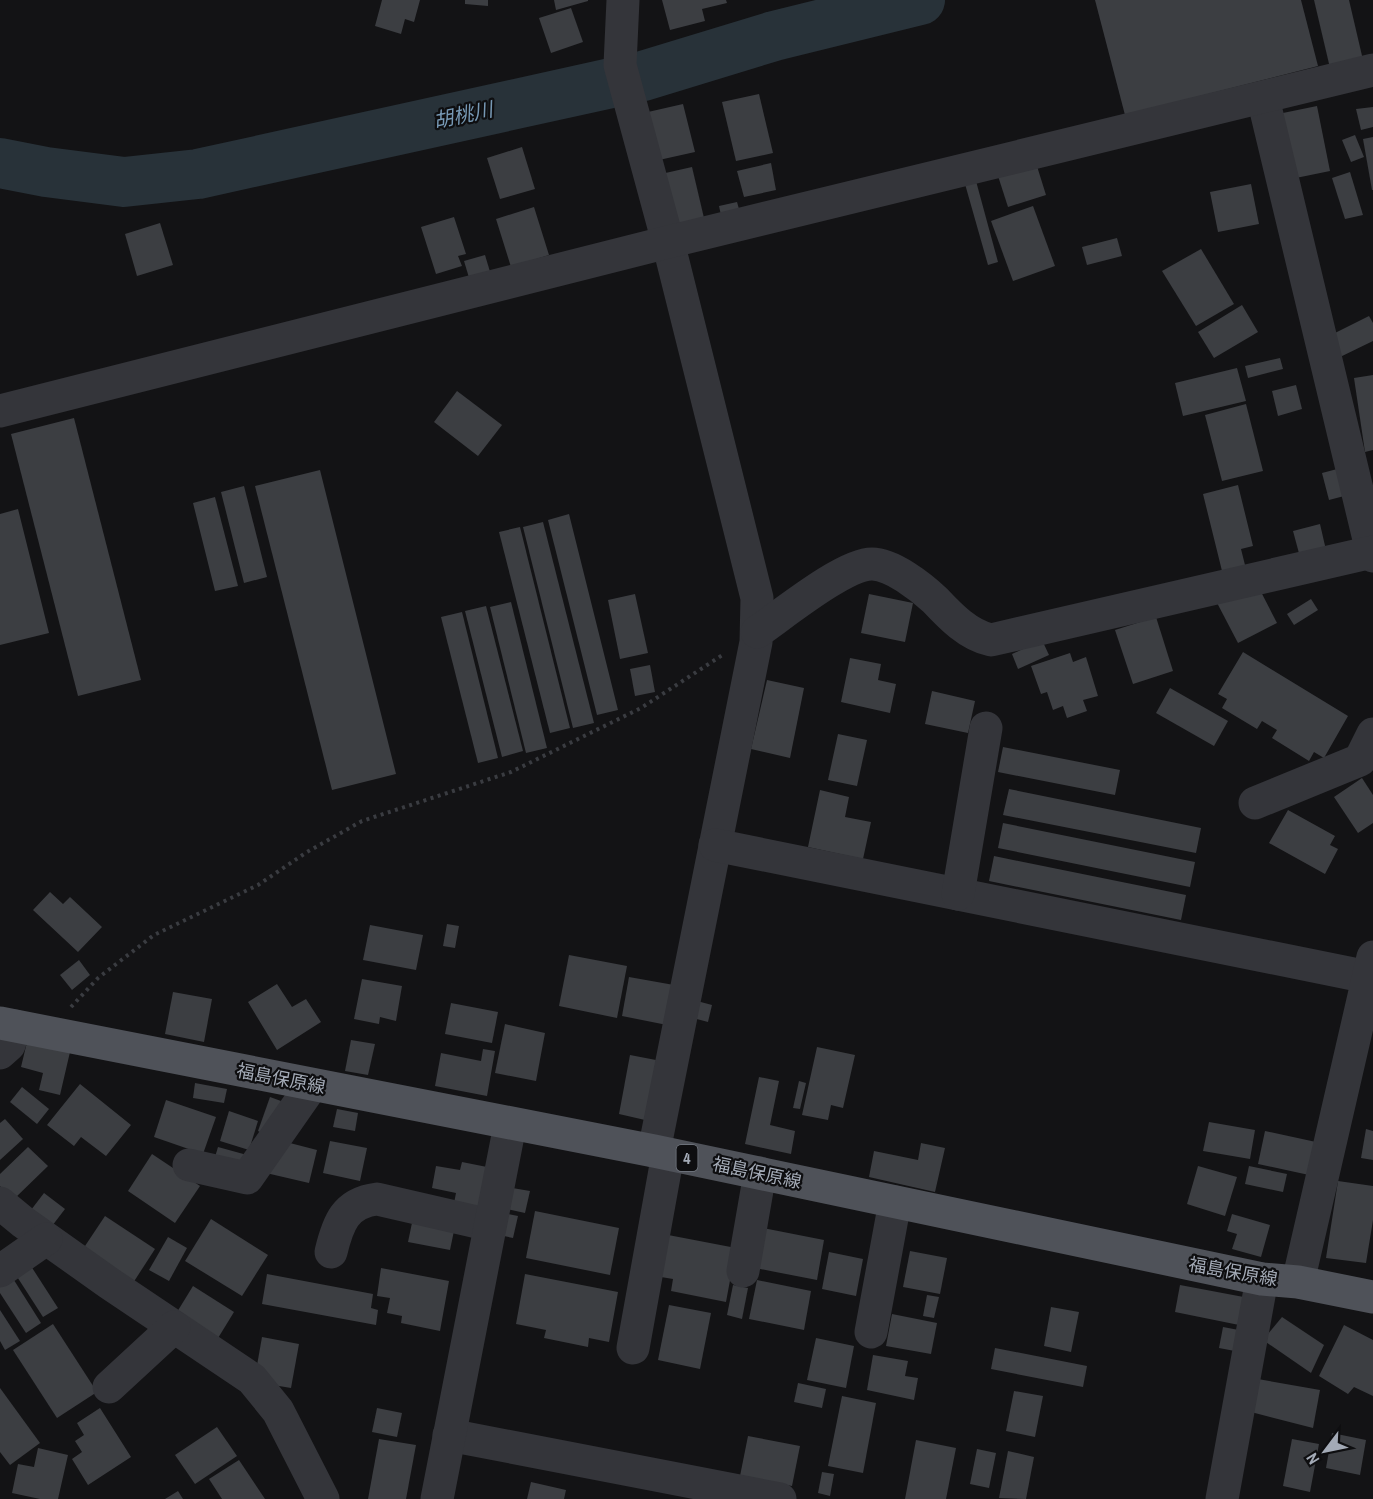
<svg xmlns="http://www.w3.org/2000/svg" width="1373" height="1499" font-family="'Archivo Narrow','Noto Sans JP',sans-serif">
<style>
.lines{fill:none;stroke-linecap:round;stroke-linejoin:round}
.river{stroke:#283239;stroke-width:50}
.building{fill:#3c3e42}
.path{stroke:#3a3c41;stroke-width:4;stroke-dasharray:3 4.5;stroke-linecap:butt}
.minor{stroke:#34353a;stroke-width:33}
.primary{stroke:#4f5259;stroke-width:33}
.labels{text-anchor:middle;stroke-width:4.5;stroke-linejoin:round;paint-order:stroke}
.shield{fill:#0e0e10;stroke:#767b84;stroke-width:1.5}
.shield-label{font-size:16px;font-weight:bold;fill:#a3aab6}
.street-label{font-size:18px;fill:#a3aab6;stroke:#0e0e10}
.water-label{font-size:20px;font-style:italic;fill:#7799b5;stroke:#0e0e10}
</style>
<rect width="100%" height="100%" fill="#131315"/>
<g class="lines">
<polyline class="river" points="0,163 46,172 124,182 198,174 643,76 774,36 920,0"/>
</g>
<g class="building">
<polygon points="382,0 420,0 414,22 405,19 401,34 375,26"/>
<polygon points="465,0 488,0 488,6 465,4"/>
<polygon points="554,0 588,0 588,1 556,10"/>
<polygon points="662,0 726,0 727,3 702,9 705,21 670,30"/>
<polygon points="1095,0 1301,0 1318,66 1125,115"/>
<polygon points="1314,0 1349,0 1363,60 1330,68"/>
<polygon points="571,8 583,42 551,53 539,18"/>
<polygon points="759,94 773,153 736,161 722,102"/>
<polygon points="683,104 695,152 659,160 648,112"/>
<polygon points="1317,106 1330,171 1291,179 1278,114"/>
<polygon points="1373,107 1373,127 1361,130 1356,109"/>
<polygon points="1355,135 1364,157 1351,162 1342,140"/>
<polygon points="1373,137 1373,190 1372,190 1363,139"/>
<polygon points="522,147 535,189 500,199 487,158"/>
<polygon points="771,163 776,190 744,197 737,171"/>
<polygon points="1036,163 1046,195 1008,207 998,176"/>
<polygon points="692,167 704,218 673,225 661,174"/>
<polygon points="1350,172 1363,215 1345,219 1332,178"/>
<polygon points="976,181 998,262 988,265 965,184"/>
<polygon points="1251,184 1259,224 1218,232 1210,192"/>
<polygon points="737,202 741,216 722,220 719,206"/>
<polygon points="1033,206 1055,266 1013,281 991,221"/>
<polygon points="534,207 549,255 511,267 496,219"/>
<polygon points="454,217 466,254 458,256 462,266 436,274 421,227"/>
<polygon points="160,223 173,265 137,276 125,234"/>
<polygon points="1117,238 1122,256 1087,265 1082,247"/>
<polygon points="1201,249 1234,304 1196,326 1162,271"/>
<polygon points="485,255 491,275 470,281 464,261"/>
<polygon points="1242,305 1258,332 1214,358 1198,332"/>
<polygon points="1369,316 1373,323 1373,341 1338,358 1327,337"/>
<polygon points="1280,358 1283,369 1248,378 1245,366"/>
<polygon points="1237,368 1246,401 1183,416 1175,383"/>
<polygon points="1373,375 1373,450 1365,452 1354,378"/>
<polygon points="1296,385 1302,409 1278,416 1272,391"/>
<polygon points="457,391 502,425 478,456 434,422"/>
<polygon points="1246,404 1263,471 1222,481 1205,415"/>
<polygon points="74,418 141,680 78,696 11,434"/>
<polygon points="1341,468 1348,495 1329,500 1322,473"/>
<polygon points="320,470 396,774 332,790 255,486"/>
<polygon points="1238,485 1253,546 1241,549 1246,569 1223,575 1203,494"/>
<polygon points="244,486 267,577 244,583 221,492"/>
<polygon points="215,497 238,586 215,591 193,503"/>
<polygon points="18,509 49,633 0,645 0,514"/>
<polygon points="569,514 618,710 597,715 548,520"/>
<polygon points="543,522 594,723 573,728 523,527"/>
<polygon points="1320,524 1326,550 1300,557 1293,531"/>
<polygon points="520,527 570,728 550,733 499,532"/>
<polygon points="1259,588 1277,623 1238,643 1215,599"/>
<polygon points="635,594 648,653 620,659 608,600"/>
<polygon points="869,594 913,603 905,642 861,633"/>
<polygon points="1311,599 1318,610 1294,625 1287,614"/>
<polygon points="511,602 547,748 526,753 490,607"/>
<polygon points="486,606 523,751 502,757 465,611"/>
<polygon points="462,612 498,758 478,763 441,617"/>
<polygon points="1156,617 1173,671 1133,684 1115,630"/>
<polygon points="1042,640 1049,655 1018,669 1012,654"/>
<polygon points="1243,652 1348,716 1324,758 1314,752 1309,761 1272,738 1277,730 1262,721 1257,729 1222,708 1227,699 1218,694"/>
<polygon points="1070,653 1073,662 1086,657 1098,696 1083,700 1087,711 1067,718 1063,706 1053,710 1047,692 1041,694 1031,666"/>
<polygon points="850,658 881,664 878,680 896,684 890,713 841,702"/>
<polygon points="650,665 655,692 635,696 630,669"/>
<polygon points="767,680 804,688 790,758 751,749"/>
<polygon points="1170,688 1228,721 1214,746 1156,713"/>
<polygon points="932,691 975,701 968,733 925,724"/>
<polygon points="838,734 867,740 857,786 828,780"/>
<polygon points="1003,747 1120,770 1115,795 998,772"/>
<polygon points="1362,778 1373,795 1373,823 1358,833 1334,797"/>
<polygon points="1009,789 1201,828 1196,853 1003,815"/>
<polygon points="820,790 849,797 845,817 871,822 863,859 808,847"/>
<polygon points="1288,810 1335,836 1330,845 1338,849 1325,874 1269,843"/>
<polygon points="1003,823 1195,862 1190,887 998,848"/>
<polygon points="994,856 1186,895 1181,920 989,881"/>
<polygon points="50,892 63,904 70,897 102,927 78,952 33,910"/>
<polygon points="447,924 459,926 455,948 443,946"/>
<polygon points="370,925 423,935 416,970 363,960"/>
<polygon points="569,955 627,966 617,1018 559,1006"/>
<polygon points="79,960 90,975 72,990 60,975"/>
<polygon points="629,977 674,985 667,1025 622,1016"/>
<polygon points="362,979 402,986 396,1021 380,1017 379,1024 354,1019"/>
<polygon points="277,984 292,1007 306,999 321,1022 277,1050 248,1002"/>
<polygon points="173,992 212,999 204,1042 165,1034"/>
<polygon points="697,1001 712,1005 708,1022 693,1018"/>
<polygon points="451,1003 498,1012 492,1043 445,1034"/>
<polygon points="505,1024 545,1033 536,1081 495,1073"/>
<polygon points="351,1040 375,1044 368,1075 345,1071"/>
<polygon points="27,1042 70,1052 60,1095 39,1090 43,1073 21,1067"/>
<polygon points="817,1047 855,1055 843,1108 831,1105 828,1120 802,1115"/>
<polygon points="483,1049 495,1051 487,1096 435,1086 441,1053 481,1061"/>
<polygon points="630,1055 656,1060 645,1120 619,1114"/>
<polygon points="759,1077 779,1081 770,1125 795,1131 791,1154 745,1144"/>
<polygon points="799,1081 806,1083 800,1109 793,1108"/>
<polygon points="195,1083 227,1089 224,1103 193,1098"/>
<polygon points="80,1084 131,1125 106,1156 81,1137 74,1146 47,1125"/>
<polygon points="22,1087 49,1109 37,1124 10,1102"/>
<polygon points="270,1097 281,1101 268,1136 258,1131"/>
<polygon points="166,1100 216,1117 203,1154 154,1137"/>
<polygon points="337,1109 358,1113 355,1131 333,1127"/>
<polygon points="229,1111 258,1121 249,1150 220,1141"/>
<polygon points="5,1119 23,1139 0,1160 0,1123"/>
<polygon points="1209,1122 1255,1130 1250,1159 1203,1151"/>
<polygon points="1366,1129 1373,1131 1373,1160 1361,1158"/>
<polygon points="1265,1131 1316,1142 1309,1175 1258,1164"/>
<polygon points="330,1141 367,1148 360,1181 323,1173"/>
<polygon points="286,1142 317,1150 309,1183 266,1173"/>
<polygon points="921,1143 945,1148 935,1192 869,1177 874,1151 918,1160"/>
<polygon points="28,1147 48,1166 13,1200 0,1186 0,1174"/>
<polygon points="218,1147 247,1155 244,1166 215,1157"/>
<polygon points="152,1154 200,1186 175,1223 128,1191"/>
<polygon points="462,1162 487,1167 479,1213 453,1208 456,1193 432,1188 436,1166 460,1170"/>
<polygon points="1198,1166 1237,1177 1225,1216 1187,1204"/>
<polygon points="1249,1166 1287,1174 1283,1192 1245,1184"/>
<polygon points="1338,1181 1373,1186 1373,1220 1366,1263 1326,1258"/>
<polygon points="506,1187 530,1191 525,1213 502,1208"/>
<polygon points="44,1193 65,1209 52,1226 31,1210"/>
<polygon points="535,1211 619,1228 610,1275 526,1258"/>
<polygon points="498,1212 518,1216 513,1238 494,1234"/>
<polygon points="1232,1214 1270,1225 1261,1257 1232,1249 1237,1234 1227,1231"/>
<polygon points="105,1216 155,1249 133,1283 83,1249"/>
<polygon points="413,1218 455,1226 450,1250 408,1242"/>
<polygon points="211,1219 268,1255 242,1296 185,1261"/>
<polygon points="763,1228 824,1240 817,1280 755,1268"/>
<polygon points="663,1234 736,1248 726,1302 671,1291 673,1279 655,1276"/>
<polygon points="168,1237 187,1248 169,1281 149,1270"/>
<polygon points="910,1251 947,1258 940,1294 903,1287"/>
<polygon points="829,1252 863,1259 856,1296 822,1289"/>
<polygon points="29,1263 58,1308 43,1317 14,1272"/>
<polygon points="381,1268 449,1281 440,1331 401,1323 402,1316 387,1313 390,1298 377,1296"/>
<polygon points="267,1274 373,1294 371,1308 378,1310 376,1325 262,1304"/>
<polygon points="525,1274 618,1292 609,1342 589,1338 588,1347 544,1338 546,1330 516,1324"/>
<polygon points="12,1277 41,1323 26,1333 0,1293 0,1285"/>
<polygon points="757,1280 811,1291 804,1330 749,1319"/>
<polygon points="733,1285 748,1288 742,1319 727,1315"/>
<polygon points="1180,1285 1249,1298 1244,1326 1175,1312"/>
<polygon points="193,1286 234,1312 215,1343 174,1317"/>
<polygon points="927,1295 939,1297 934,1318 923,1316"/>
<polygon points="669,1305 711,1313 700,1369 658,1360"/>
<polygon points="1051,1307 1079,1312 1071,1352 1044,1346"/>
<polygon points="0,1310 20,1341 5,1350 0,1341"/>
<polygon points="892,1314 937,1323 931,1354 886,1346"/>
<polygon points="1282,1317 1324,1345 1311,1373 1263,1340"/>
<polygon points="53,1324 97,1392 57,1418 13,1350"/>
<polygon points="1344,1325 1373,1340 1373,1396 1354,1387 1348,1394 1319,1376"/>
<polygon points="1223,1327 1244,1331 1240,1352 1219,1348"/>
<polygon points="262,1337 299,1344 291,1388 267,1384 256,1371"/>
<polygon points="816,1338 854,1346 846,1388 807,1380"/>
<polygon points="995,1348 1087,1366 1083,1387 991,1369"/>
<polygon points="873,1355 908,1361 905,1376 918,1378 914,1400 867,1390"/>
<polygon points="1258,1379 1320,1390 1313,1428 1251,1412"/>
<polygon points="798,1383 826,1389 822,1408 794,1402"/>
<polygon points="0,1388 40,1443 10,1465 0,1452"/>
<polygon points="1014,1391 1043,1396 1035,1437 1006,1431"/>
<polygon points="842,1396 876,1403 863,1473 828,1466"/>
<polygon points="100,1408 131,1457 88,1485 72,1459 82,1452 75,1441 84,1435 77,1423"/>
<polygon points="377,1408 402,1413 397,1437 372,1432"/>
<polygon points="217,1427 237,1456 195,1484 175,1455"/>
<polygon points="1332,1433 1366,1440 1360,1475 1326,1468"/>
<polygon points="748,1436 800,1446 792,1486 740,1476"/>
<polygon points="379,1439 416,1445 406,1499 368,1499"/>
<polygon points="1292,1439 1319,1444 1310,1492 1283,1486"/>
<polygon points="916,1440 956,1448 946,1499 905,1499"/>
<polygon points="38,1448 68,1455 58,1499 40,1499 12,1493 18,1464 34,1467"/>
<polygon points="977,1449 996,1453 989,1488 970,1484"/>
<polygon points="1008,1451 1034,1457 1026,1499 999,1498"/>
<polygon points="239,1460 265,1499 222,1499 209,1479"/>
<polygon points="822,1472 834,1474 830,1496 818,1493"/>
<polygon points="531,1482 566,1490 564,1499 527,1499"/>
<polygon points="178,1491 183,1499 165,1499"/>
</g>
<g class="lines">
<polyline class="path" points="71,1007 98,978 154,935 258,885 307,852 362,821 511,772 641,708 724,654"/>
<g class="minor">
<polyline points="623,0 620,65 668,242 757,598 756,642 654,1151"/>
<polyline points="1263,98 1373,556"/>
<polyline points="0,411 668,242 1373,70"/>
<path d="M757,632C782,615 844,564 872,564C892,564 921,587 935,600C950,616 968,635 991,640L1372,552"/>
<polyline points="1255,803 1360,760 1373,734"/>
<polyline points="715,845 1368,977"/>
<polyline points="958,894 986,728"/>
<polyline points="0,1053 9,1045 15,1026"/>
<polyline points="189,1165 247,1178 312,1085"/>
<polyline points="0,1203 23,1222 109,1283 252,1379 278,1411 323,1499"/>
<path d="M331,1252C338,1223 345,1203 377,1199L490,1225"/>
<polyline points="0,1271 46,1239"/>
<polyline points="743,1271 760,1173"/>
<polyline points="1298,1282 1373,957"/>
<polyline points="871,1332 895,1202"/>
<polyline points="633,1348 668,1154"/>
<polyline points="109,1387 174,1327"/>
<polyline points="449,1435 780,1499"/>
<polyline points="437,1499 510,1125"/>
<polyline points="1222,1499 1262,1279"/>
</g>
<polyline class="primary" points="0,1023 654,1151 1262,1279 1298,1282 1373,1297"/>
</g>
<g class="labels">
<rect class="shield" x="676.5" y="1145" width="21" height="26" rx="4.5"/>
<g class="shield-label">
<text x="687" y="1164">4</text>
</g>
<g class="street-label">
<text transform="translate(281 1079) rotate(11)" y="6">福島保原線</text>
<text transform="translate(757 1173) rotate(12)" y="6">福島保原線</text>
<text transform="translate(1233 1272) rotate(10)" y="6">福島保原線</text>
</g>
<g class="water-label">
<text transform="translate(463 115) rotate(-12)" y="7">胡桃川</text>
</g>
</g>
<g transform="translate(1325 1451) rotate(238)" stroke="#0e0e10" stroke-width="4.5" paint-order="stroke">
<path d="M0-4.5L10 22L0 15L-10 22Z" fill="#a3aab6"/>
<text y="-9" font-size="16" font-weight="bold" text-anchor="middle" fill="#a3aab6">N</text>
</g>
</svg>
